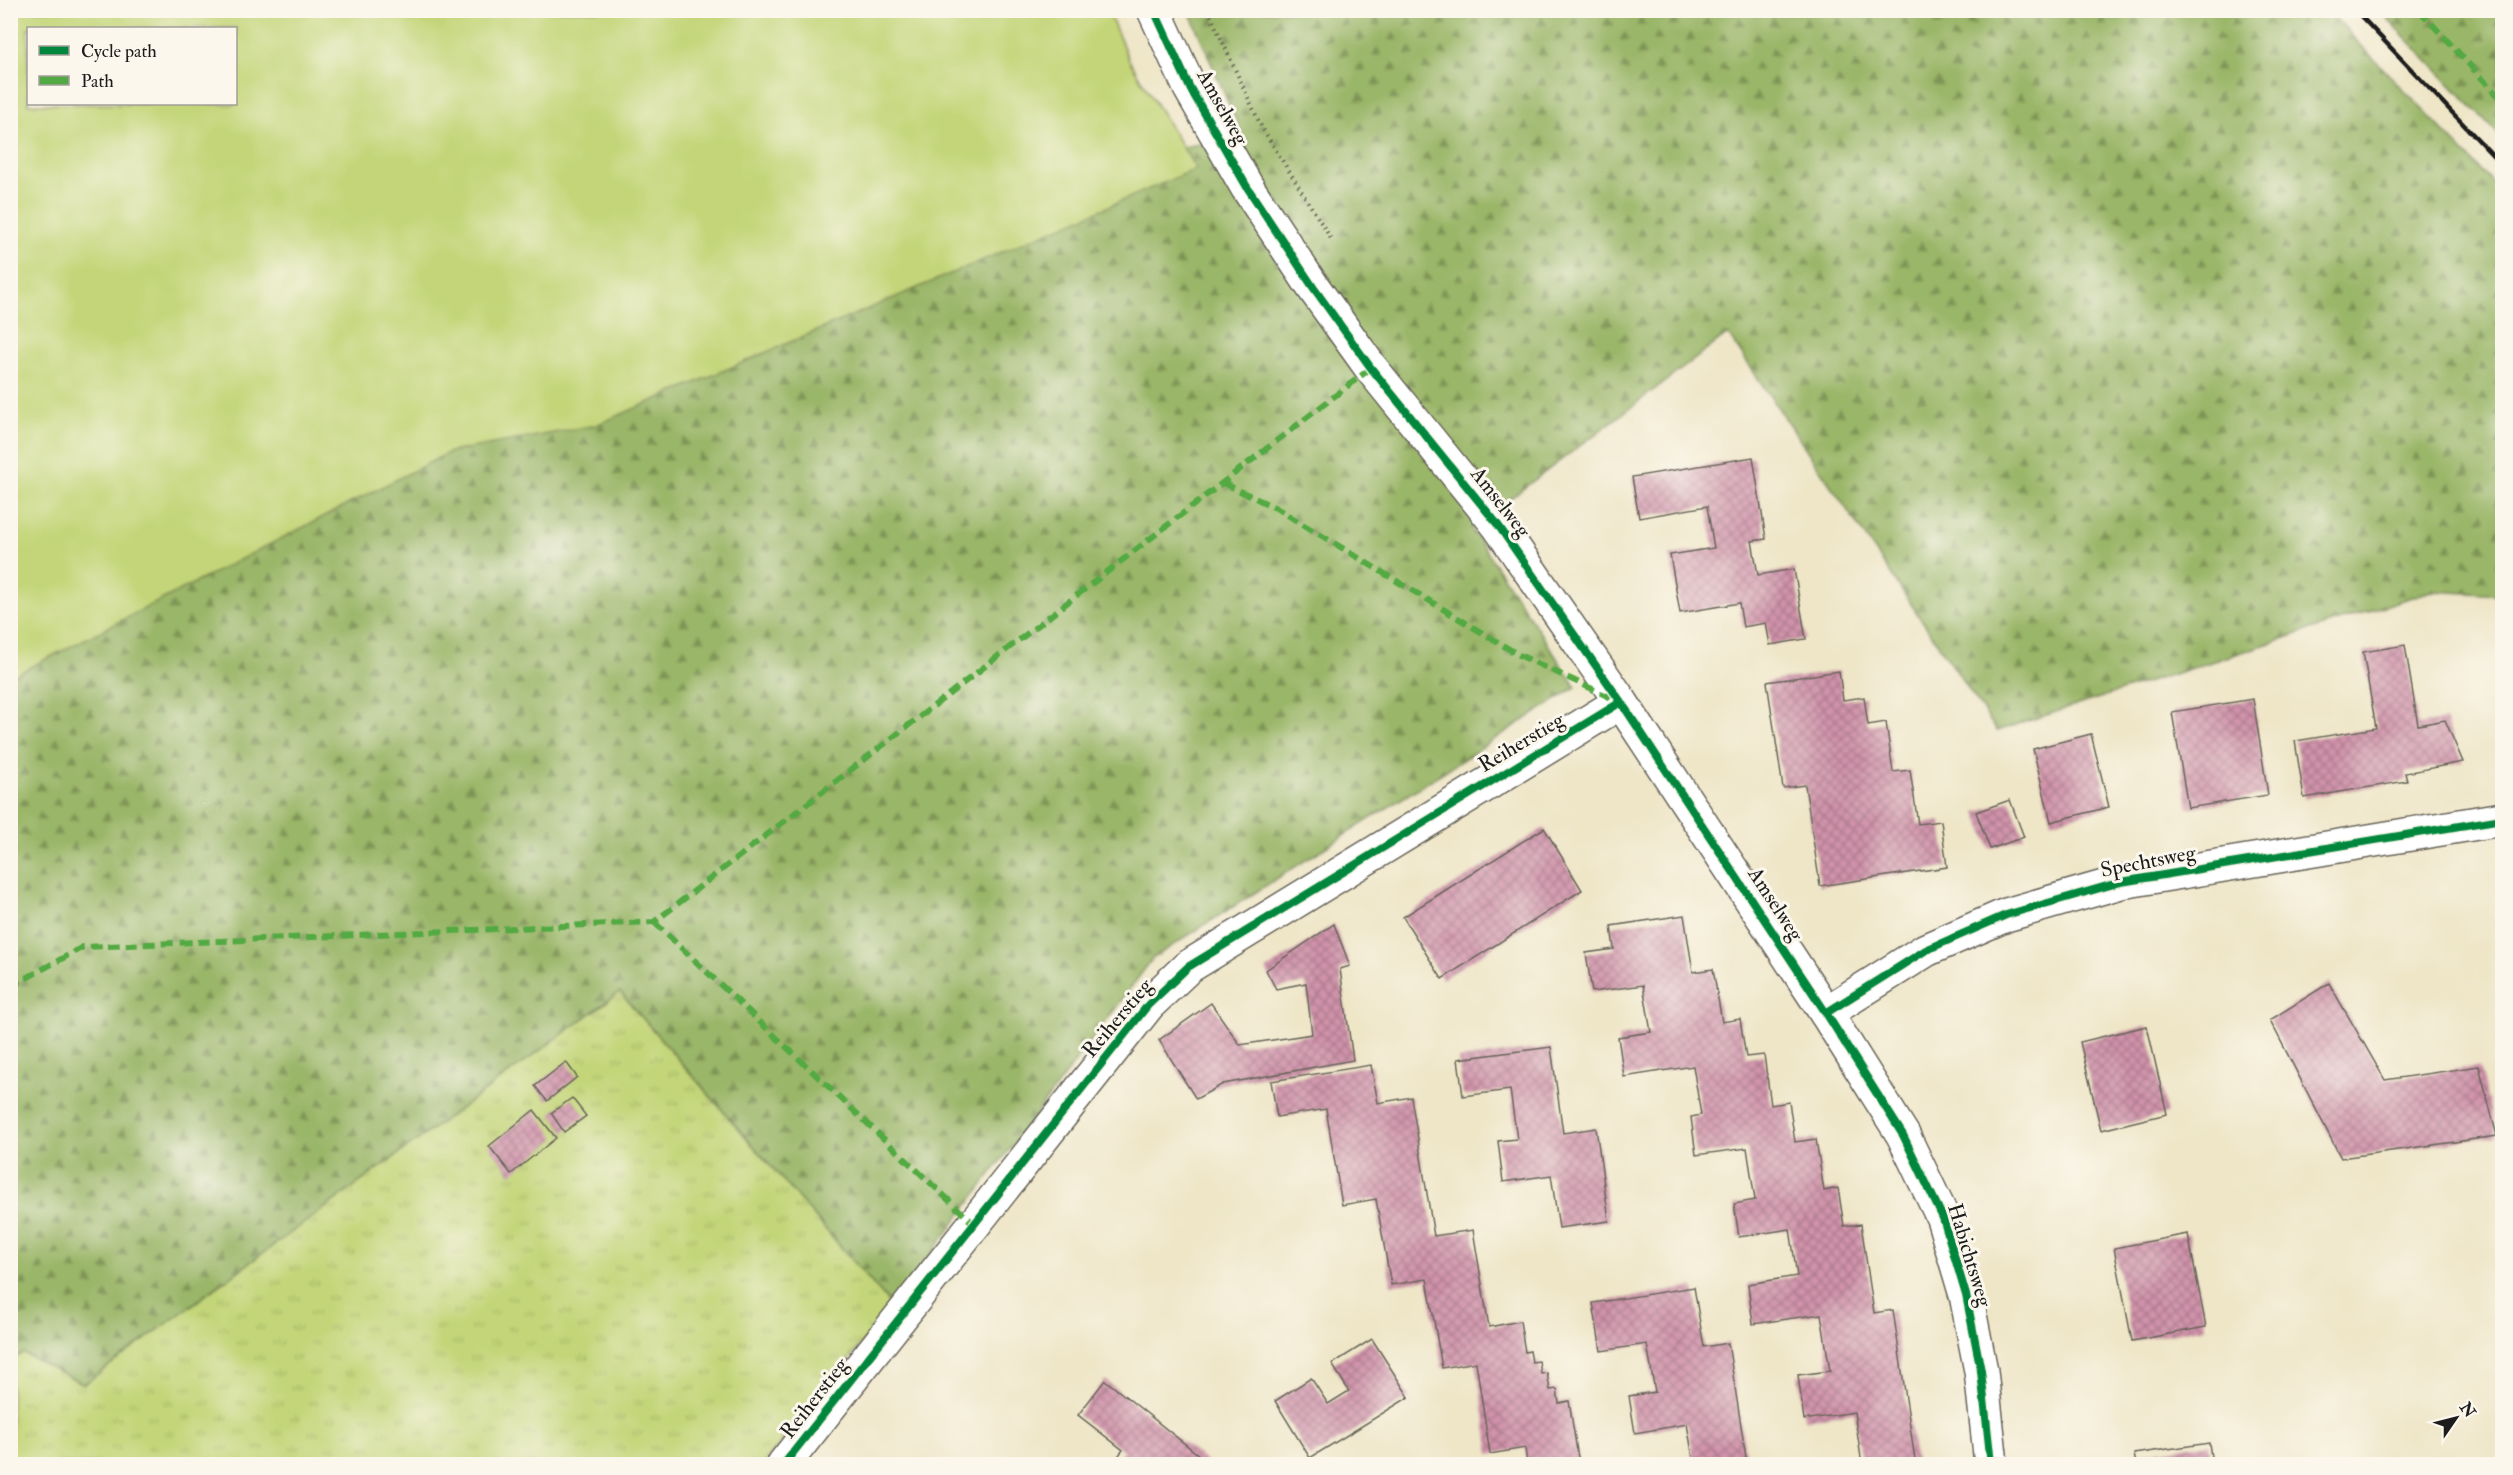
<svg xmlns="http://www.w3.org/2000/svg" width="2513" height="1475" font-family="'IM FELL Double Pica',serif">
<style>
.grass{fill:url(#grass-tufts);stroke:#70784a;stroke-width:1.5}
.forest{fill:url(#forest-firs);stroke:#5b6942;stroke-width:1.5}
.park{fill:#c3d578;stroke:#70784a;stroke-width:1.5;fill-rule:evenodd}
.building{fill:url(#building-cross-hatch)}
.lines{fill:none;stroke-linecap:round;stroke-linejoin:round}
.minor-casing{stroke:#666358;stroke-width:36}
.path{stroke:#666358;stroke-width:4;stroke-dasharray:1.5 4.5;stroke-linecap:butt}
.minor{stroke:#fff;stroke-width:33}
.rail{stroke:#1c1c1c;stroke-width:4.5}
.quiet{stroke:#52a943;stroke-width:6;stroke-dasharray:12 6;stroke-linecap:butt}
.cycleway-casing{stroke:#fbf7ec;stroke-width:11}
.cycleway{stroke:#00873e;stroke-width:8}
.labels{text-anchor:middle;stroke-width:6;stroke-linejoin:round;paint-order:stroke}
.street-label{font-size:21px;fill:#1c1c1c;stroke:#fbf7ec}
</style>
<defs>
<pattern id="grass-tufts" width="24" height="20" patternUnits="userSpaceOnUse" patternTransform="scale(1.5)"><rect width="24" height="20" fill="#c3d578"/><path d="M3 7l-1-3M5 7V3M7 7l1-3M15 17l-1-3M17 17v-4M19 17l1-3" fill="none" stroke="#a7b667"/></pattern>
<pattern id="forest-firs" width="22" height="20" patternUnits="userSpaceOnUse" patternTransform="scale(1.5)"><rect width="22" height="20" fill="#9ab668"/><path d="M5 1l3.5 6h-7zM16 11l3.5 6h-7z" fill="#7d9355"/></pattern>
<pattern id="building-cross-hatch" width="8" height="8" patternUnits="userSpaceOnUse" patternTransform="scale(1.5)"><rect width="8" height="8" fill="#d093aa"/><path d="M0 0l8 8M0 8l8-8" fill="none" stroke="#a8778a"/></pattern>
</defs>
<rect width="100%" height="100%" fill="#fbf7ec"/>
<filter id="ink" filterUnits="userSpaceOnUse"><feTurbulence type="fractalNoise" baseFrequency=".0167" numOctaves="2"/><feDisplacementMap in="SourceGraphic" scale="12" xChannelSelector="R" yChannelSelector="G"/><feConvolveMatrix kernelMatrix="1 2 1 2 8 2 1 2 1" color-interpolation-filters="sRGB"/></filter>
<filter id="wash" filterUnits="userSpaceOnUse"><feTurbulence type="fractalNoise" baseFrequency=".008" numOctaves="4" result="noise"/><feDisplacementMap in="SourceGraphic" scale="24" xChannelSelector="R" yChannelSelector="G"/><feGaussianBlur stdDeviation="1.35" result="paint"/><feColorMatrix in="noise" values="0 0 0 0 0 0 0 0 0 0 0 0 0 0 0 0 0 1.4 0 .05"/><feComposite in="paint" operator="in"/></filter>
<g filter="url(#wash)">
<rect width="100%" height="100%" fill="#efe6c8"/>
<polygon class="grass" points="620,992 892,1306 763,1464 11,1464 11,1361 23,1353 84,1383"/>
<g class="forest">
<polygon points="1189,11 2328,11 2502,192 2502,595 2431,591 1997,731 1728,334 1471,528 1576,687 1153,958 892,1306 620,992 84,1384 23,1353 11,1361 11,651 528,374 1139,154 1243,137"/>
<polygon points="2380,11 2502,11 2502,138"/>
</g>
<path class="park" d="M11,10L1108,11L1129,60L1196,169L596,425L450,452L11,677ZM28,28H236V104H28Z"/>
<g id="blocks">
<g class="building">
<polygon points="1753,457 1766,539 1752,541 1758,575 1794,569 1806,639 1770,645 1766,623 1743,627 1739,603 1680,613 1670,555 1714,548 1707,506 1639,518 1632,477"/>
<polygon points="2405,645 2418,725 2445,720 2463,762 2405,773 2407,781 2304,798 2295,741 2376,728 2363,652"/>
<polygon points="1839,671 1843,700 1864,697 1868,725 1886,722 1893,772 1910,770 1918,824 1941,821 1947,867 1820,886 1805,785 1783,788 1767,682"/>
<polygon points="2253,699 2268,795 2188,808 2172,712"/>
<polygon points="2091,734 2109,807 2051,822 2033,749"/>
<polygon points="2010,800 2024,837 1990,849 1976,812"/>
<polygon points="1544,828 1582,890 1442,979 1403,917"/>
<polygon points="1684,915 1693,972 1713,969 1722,1022 1740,1019 1746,1057 1764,1055 1771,1105 1789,1102 1795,1142 1816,1139 1824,1191 1838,1188 1844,1226 1861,1224 1874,1313 1893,1310 1915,1460 1883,1464 1862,1464 1854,1412 1804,1420 1798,1375 1830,1371 1821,1314 1753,1324 1748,1284 1797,1276 1790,1229 1739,1237 1734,1204 1755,1200 1747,1148 1696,1155 1691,1117 1701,1115 1693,1066 1624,1077 1618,1037 1651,1032 1643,985 1592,992 1586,953 1614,949 1611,926"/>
<polygon points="1334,924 1350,966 1340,969 1353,1060 1223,1084 1196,1099 1159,1040 1211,1003 1240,1045 1312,1034 1306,983 1276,989 1266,970"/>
<polygon points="2329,983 2385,1080 2479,1066 2497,1136 2341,1158 2270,1020"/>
<polygon points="2147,1026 2167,1114 2101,1130 2080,1042"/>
<polygon points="1551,1047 1563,1133 1596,1128 1609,1221 1559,1228 1551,1175 1503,1182 1498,1141 1517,1139 1510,1090 1463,1096 1458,1059"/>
<polygon points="566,1062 577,1077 547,1101 535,1086"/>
<polygon points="1371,1065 1378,1103 1411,1097 1434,1236 1473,1230 1489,1327 1520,1321 1525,1352 1530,1351 1532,1362 1539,1361 1541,1374 1547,1373 1550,1390 1557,1389 1559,1403 1569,1401 1579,1464 1527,1464 1525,1448 1490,1454 1476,1362 1442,1368 1427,1279 1391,1285 1376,1199 1342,1205 1326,1109 1277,1117 1271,1081"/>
<polygon points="572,1098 586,1116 564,1132 551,1113"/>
<polygon points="534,1110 556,1138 511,1174 489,1146"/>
<polygon points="2188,1234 2206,1327 2132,1341 2114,1248"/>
<polygon points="1694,1287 1704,1347 1728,1343 1747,1464 1694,1464 1687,1424 1635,1433 1629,1396 1655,1392 1647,1344 1601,1351 1593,1303"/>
<polygon points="1372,1339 1409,1397 1310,1458 1275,1401 1311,1378 1328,1404 1349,1391 1332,1364"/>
<polygon points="1105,1380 1210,1464 1112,1464 1123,1450 1078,1415"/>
<polygon points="2209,1443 2212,1464 2136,1464 2134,1454"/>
</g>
</g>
</g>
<g filter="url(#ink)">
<use href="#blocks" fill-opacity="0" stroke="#666358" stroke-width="1.5"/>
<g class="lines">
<g class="minor-casing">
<g id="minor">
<polyline points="1154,10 1190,88 1247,187 1313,287 1371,368 1498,525 1621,702 1826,1013 1903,1135 1943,1218 1966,1295 1981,1371 1991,1464"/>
<polyline points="1826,1013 1926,950 2006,915 2121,882 2502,819"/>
<polyline points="784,1464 1148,1005 1188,967 1621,702"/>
</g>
</g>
<polyline class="path" points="1208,10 1261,126 1333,242"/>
<use href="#minor" class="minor"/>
<polyline class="rail" points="2355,10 2502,165"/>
<g class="quiet">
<polyline points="2419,10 2502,100"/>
<polyline points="1223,483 1276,508 1519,655 1616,700"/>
<polyline points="654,922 974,1224"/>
<polyline points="10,987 83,947 654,922 1371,368"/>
</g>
<g class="cycleway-casing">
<g id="cycleway">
<polyline points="1154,10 1190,88 1247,187 1313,287 1371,368 1498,525 1621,702 1826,1013 1903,1135 1943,1218 1966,1295 1981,1371 1991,1464"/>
<polyline points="1826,1013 1926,950 2006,915 2121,882 2502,819"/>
<polyline points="784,1464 1148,1005 1188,967 1621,702"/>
</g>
</g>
<use href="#cycleway" class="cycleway"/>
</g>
</g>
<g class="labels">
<g class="street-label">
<text transform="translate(1223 107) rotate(61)" y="7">Amselweg</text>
<text transform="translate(1501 502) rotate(52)" y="7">Amselweg</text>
<text transform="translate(1521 742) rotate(-31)" y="7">Reiherstieg</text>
<text transform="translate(2148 861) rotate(-11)" y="7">Spechtsweg</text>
<text transform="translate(1776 904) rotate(57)" y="7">Amselweg</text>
<text transform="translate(1117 1018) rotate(-50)" y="7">Reiherstieg</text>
<text transform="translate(1970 1255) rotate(73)" y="7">Habichtsweg</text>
<text transform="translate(814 1398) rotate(-52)" y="7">Reiherstieg</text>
</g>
</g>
<rect width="2513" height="1475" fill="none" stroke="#fbf7ec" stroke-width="36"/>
<rect x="27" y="27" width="210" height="78" fill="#fbf7ec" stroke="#a29f99" stroke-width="1.5"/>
<rect x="39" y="46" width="30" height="9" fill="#00873e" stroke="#a29f99" stroke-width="1.5"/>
<text x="81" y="57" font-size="18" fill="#1c1c1c">Cycle path</text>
<rect x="39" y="76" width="30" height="9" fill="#52a943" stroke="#a29f99" stroke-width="1.5"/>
<text x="81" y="87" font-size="18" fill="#1c1c1c">Path</text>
<g transform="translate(2456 1418) rotate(55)" stroke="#fbf7ec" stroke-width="4.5" paint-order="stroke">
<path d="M0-4.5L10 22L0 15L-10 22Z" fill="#1c1c1c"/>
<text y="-9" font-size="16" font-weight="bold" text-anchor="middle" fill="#1c1c1c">N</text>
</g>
</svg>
